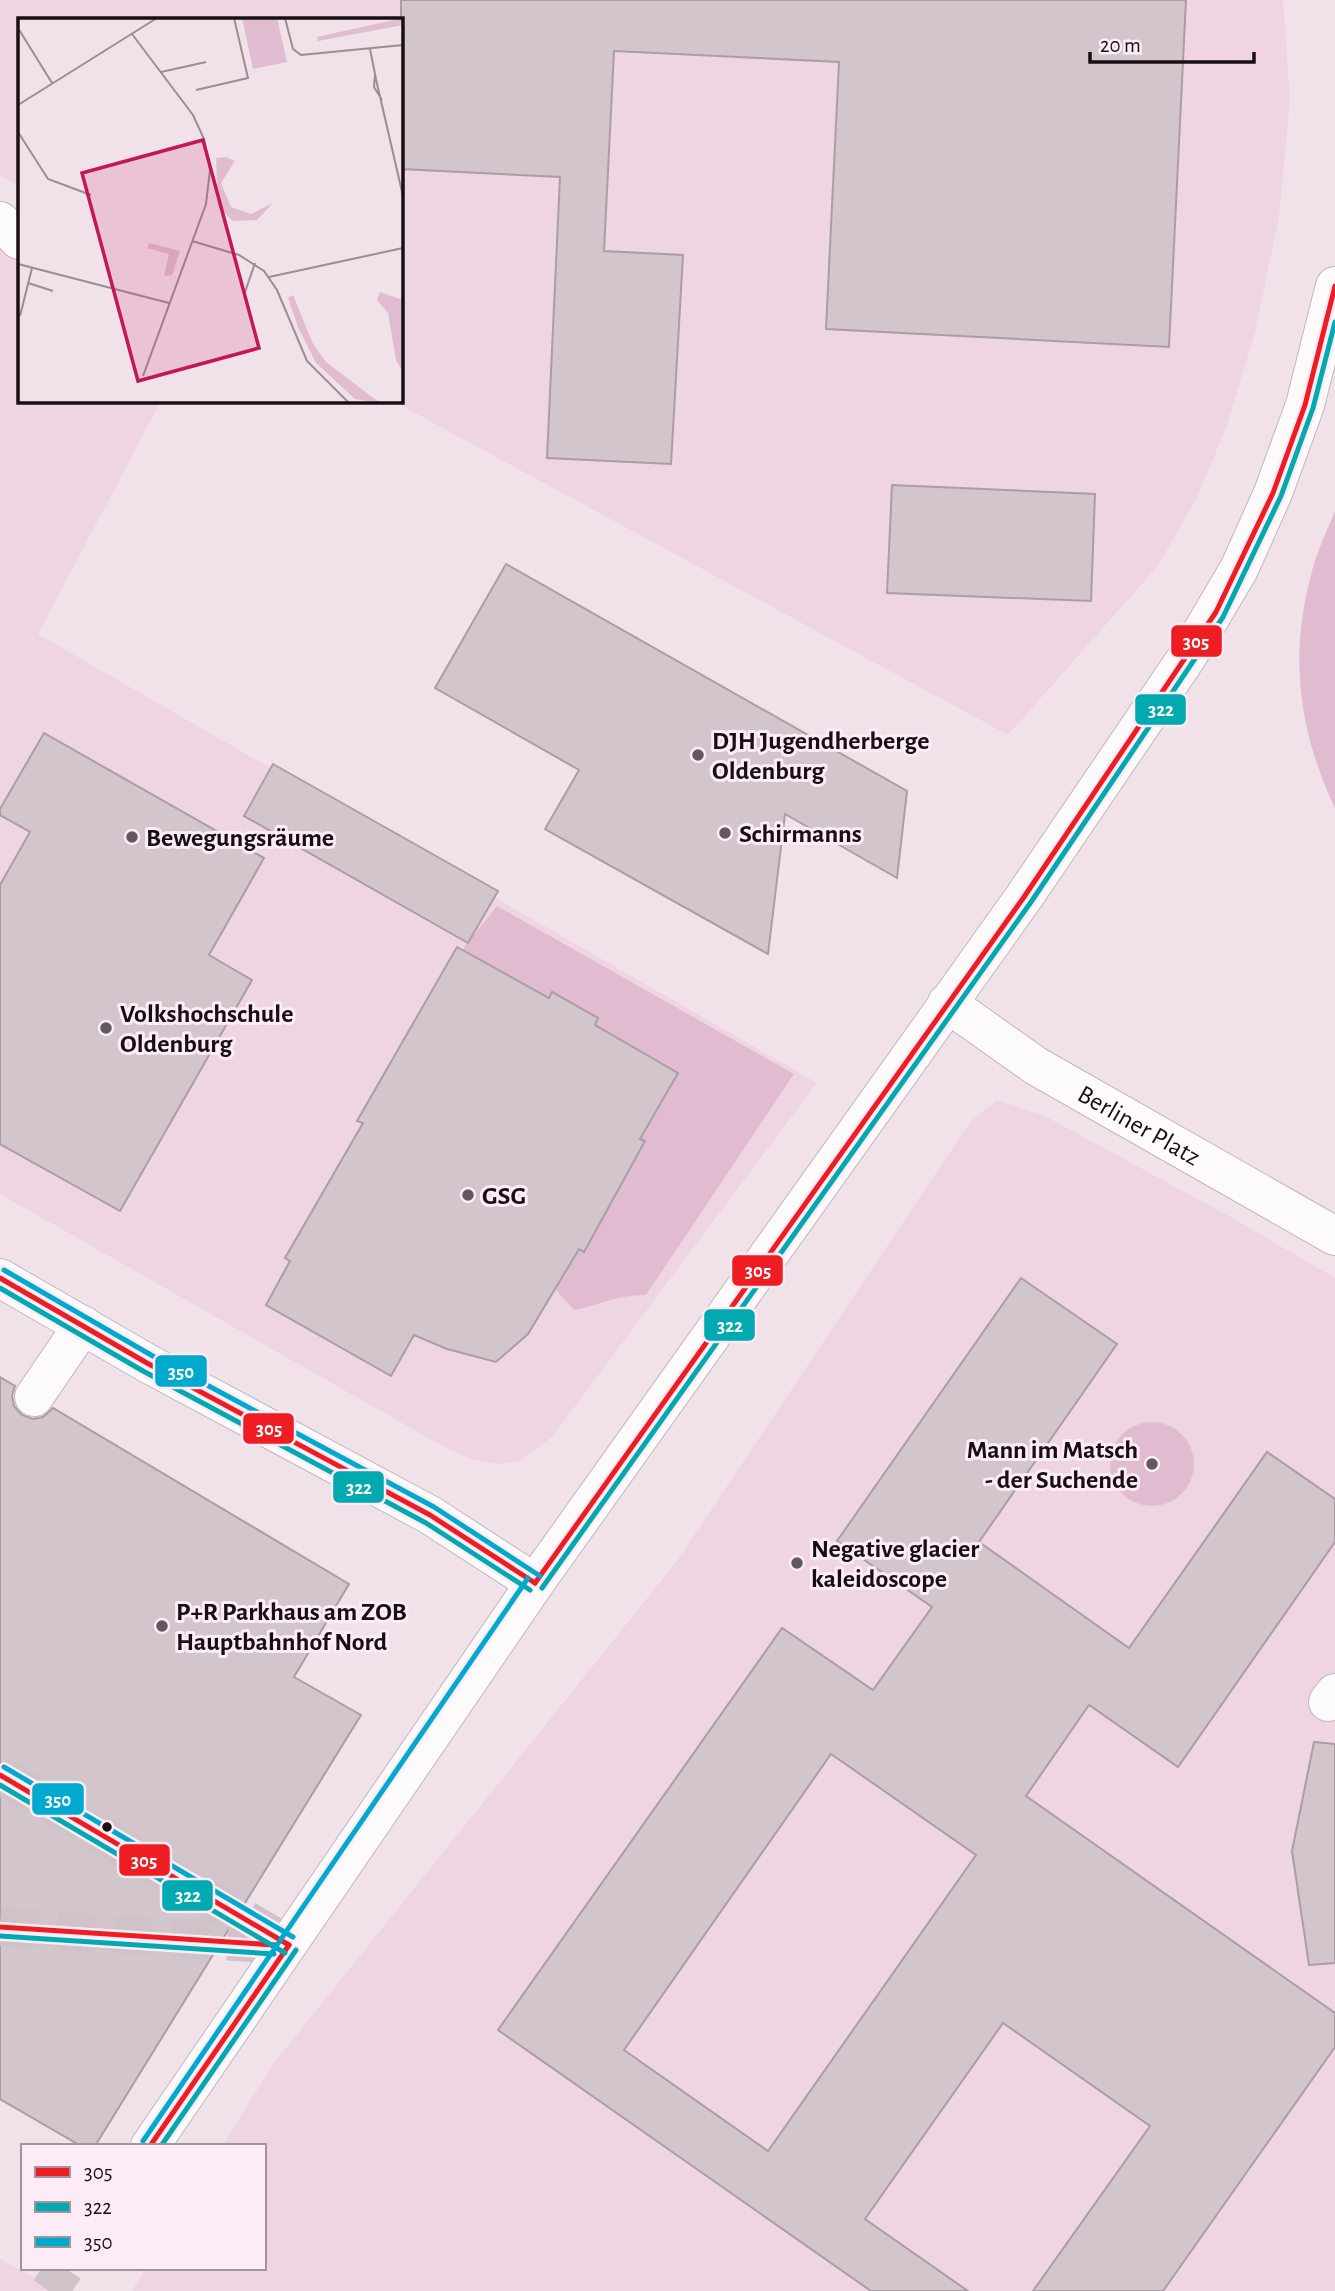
<svg xmlns="http://www.w3.org/2000/svg" width="1335" height="2291" font-family="'Alegreya Sans',sans-serif">
<style>
.built{fill:#efd5e2}
.green{fill:#e1bcd0}
.building{fill:#d2c5cb;stroke:#aa9ea4;stroke-width:2;fill-rule:evenodd}
.lines{fill:none;stroke-linecap:round;stroke-linejoin:round}
.minor-tunnel{stroke:#d0c2c9;stroke-width:38;stroke-dasharray:38 19;stroke-linecap:butt}
.minor-casing{stroke:#c2b6bc;stroke-width:40}
.minor{stroke:#fdfafc;stroke-width:38}
.bus-1-casing{stroke:#fdecf5;stroke-width:10}
.bus-2-casing{stroke:#fdecf5;stroke-width:10}
.bus-3-casing{stroke:#fdecf5;stroke-width:10}
.bus-1{stroke:#ee1d23;stroke-width:5}
.bus-2{stroke:#00aab0;stroke-width:5}
.bus-3{stroke:#00a9ce;stroke-width:5}
.poi-dot{fill:#64585f;stroke:#fdecf5;stroke-width:2.5}
.bus-dot{fill:#180f14;stroke:#fdecf5;stroke-width:2.5}
.labels{text-anchor:middle;stroke-width:6;stroke-linejoin:round;paint-order:stroke}
.poi-label{font-size:26px;font-weight:bold;fill:#180f14;stroke:#fdecf5;text-anchor:start}
.street-label{font-size:26px;fill:#180f14;stroke:#fdecf5}
.inset-road{fill:none;stroke:#9a8d94;stroke-width:2}
.view{fill:#c2185b;fill-opacity:0.15;stroke:#c2185b;stroke-width:3.5}
.inset-edge{fill:none;stroke:#180f14;stroke-width:3.5}
.line-badge{stroke:#fdecf5;stroke-width:2.5}
.badge-label{font-size:19px;text-anchor:middle;font-weight:bold;fill:#fff}
</style>
<rect width="100%" height="100%" fill="#f1e1e9"/>
<g class="built">
<polygon points="0,0 1283,0 1290,99 1279,217 1255,332 1226,428 1196,500 1157,567 1008,735 393,401 401,401 401,19 19,19 19,187 0,175"/>
<polygon points="0,248 19,260 19,401 161,401 38,634 817,1083 552,1437 520,1461 497,1464 470,1459 446,1448 0,1194"/>
<polygon points="997,1100 1043,1115 1236,1220 1335,1278 1335,2291 132,2291 146,2268 264,2268 264,2146 222,2146 274,2063 677,1561 970,1122"/>
<polygon points="0,2259 58,2291 0,2291"/>
</g>
<g class="green">
<path d="M1335,511V808C1298,730 1289,655 1312,571C1317,551 1327,531 1335,511Z"/>
<path d="M497,906L794,1074L646,1295C620,1294 599,1305 574,1310L556,1290L579,1249L584,1251L645,1142L640,1139L677,1073L595,1025L598,1018L553,992L549,998L462,950Z"/>
<circle cx="1152" cy="1464" r="42"/>
</g>
<g class="building">
<polygon points="401,0 1186,0 1169,347 826,329 839,62 614,51 604,251 683,255 671,464 547,458 560,177 401,169"/>
<polygon points="892,485 1095,494 1091,601 887,593"/>
<polygon points="506,564 907,791 897,878 785,814 768,954 545,829 579,770 435,688"/>
<polygon points="44,733 264,858 209,955 252,980 120,1211 0,1144 0,885 30,832 0,815 0,809"/>
<polygon points="273,764 498,891 468,943 244,816"/>
<polygon points="457,947 549,998 552,992 598,1018 595,1025 678,1073 640,1139 645,1141 584,1252 579,1249 528,1334 496,1362 447,1349 414,1335 391,1376 266,1305 290,1261 285,1258 363,1123 357,1121"/>
<path d="M1021,1278L1117,1344L979,1542L1129,1648L1267,1452L1335,1499V1542L1178,1767L1089,1705L1026,1796L1335,2013V2047L1163,2291H1033L1150,2126L1003,2023L865,2219L968,2291H871L498,2030L782,1628L873,1690L932,1607L837,1541ZM831,1754L976,1855L768,2151L624,2050Z"/>
<polygon points="0,1377 15,1386 12,1396 14,1406 22,1415 33,1419 43,1417 53,1408 349,1584 294,1677 361,1715 95,2146 81,2146 0,2099"/>
<polygon points="1314,1742 1335,1744 1335,1963 1309,1965 1292,1851"/>
</g>
<g class="lines">
<g class="minor-tunnel">
<polyline points="0,1775 289,1945"/>
<polyline points="0,1927 283,1945"/>
<polyline points="49,2291 65,2268"/>
</g>
<g class="minor-casing">
<g id="minor">
<polyline points="0,221 19,240"/>
<path id="s1" d="M947,1003L1036,1066L1335,1236"/>
<polyline points="0,1278 147,1363 430,1515 535,1583"/>
<polyline points="34,1397 83,1325"/>
<polyline points="1328,1702 1335,1693"/>
<polyline points="150,2146 535,1583 1024,897 1187,657 1239,569 1273,493 1305,405 1335,286"/>
</g>
</g>
<use href="#minor" class="minor"/>
<g class="bus-1-casing">
<g id="bus-1">
<polyline points="0,1278 147,1363 430,1515 535,1583"/>
<polyline points="535,1583 1024,897 1216,612 1273,493 1305,405 1335,286"/>
<polyline points="0,1775 289,1945"/>
<polyline points="0,1927 275,1945"/>
<polyline points="150,2146 289,1945"/>
</g>
</g>
<g class="bus-2-casing">
<g id="bus-2">
<polyline points="0,1288 143,1371 426,1523 530,1590"/>
<polyline points="542,1588 1031,902 1223,617 1281,496 1313,408 1335,322"/>
<polyline points="0,1785 285,1953"/>
<polyline points="0,1936 274,1954"/>
<polyline points="161,2146 296,1950"/>
</g>
</g>
<g class="bus-3-casing">
<g id="bus-3">
<polyline points="4,1270 151,1355 434,1507 540,1576"/>
<polyline points="4,1767 293,1937"/>
<polyline points="143,2141 528,1578"/>
</g>
</g>
<use href="#bus-1" class="bus-1"/>
<use href="#bus-2" class="bus-2"/>
<use href="#bus-3" class="bus-3"/>
</g>
<g class="poi-dot">
<circle cx="698" cy="755" r="7"/>
<circle cx="725" cy="833" r="7"/>
<circle cx="132" cy="837" r="7"/>
<circle cx="106" cy="1028" r="7"/>
<circle cx="468" cy="1195" r="7"/>
<circle cx="1152" cy="1464" r="7"/>
<circle cx="797" cy="1563" r="7"/>
<circle cx="162" cy="1626" r="7"/>
</g>
<circle class="bus-dot" cx="107" cy="1827" r="6"/>
<g class="labels">
<g class="poi-label">
<text x="712" y="749">DJH Jugendherberge<tspan x="712" dy="30">Oldenburg</tspan></text>
<text x="739" y="842">Schirmanns</text>
<text x="146" y="846">Bewegungsräume</text>
<text x="120" y="1022">Volkshochschule<tspan x="120" dy="30">Oldenburg</tspan></text>
<text x="482" y="1204">GSG</text>
<text x="1138" y="1458" text-anchor="end">Mann im Matsch<tspan x="1138" dy="30">- der Suchende</tspan></text>
<text x="811" y="1557">Negative glacier<tspan x="811" dy="30">kaleidoscope</tspan></text>
<text x="176" y="1620">P+R Parkhaus am ZOB<tspan x="176" dy="30">Hauptbahnhof Nord</tspan></text>
</g>
<g class="street-label">
<text dy="9" stroke="none"><textPath href="#s1" startOffset="228">Berliner Platz</textPath></text>
</g>
</g>
<g transform="translate(18 18)">
<rect width="385" height="385" fill="#f1e1e9"/>
<path d="M208,139L217,143L203,165L213,189L233,196L255,185L239,202L215,203L200,189L198,140ZM131,225L162,233L154,257L146,258L151,236L129,230ZM362,274L385,282V354L378,342L370,295L359,282ZM275,277L295,326L308,344L362,385L337,381L298,345L280,309L270,280Z" fill="#e1bcd0"/>
<path d="M385,0V7L300,23L299,19Z" fill="#e1bcd0"/>
<path d="M224,0H259L269,44L235,51Z" fill="#e1bcd0"/>
<path class="inset-road" d="M267,0L275,31L283,37L385,27M0,10L34,65M114,16L175,97L186,121L192,152L188,186L125,358M352,31L358,61M143,54L188,44M357,57L385,178M357,57L356,69L364,82M178,72L230,60L216,0M0,87L139,0M0,114L30,161L73,177M174,223L221,237L246,253L259,272L289,343L331,385M0,246L151,285M251,259L385,230M10,265L35,273M226,277L237,245M2,298L14,250"/>
<path class="view" d="M185,122L241,330L120,363L64,155Z"/>
<rect width="385" height="385" class="inset-edge"/>
</g>
<g class="line-badge">
<rect x="1170" y="624" width="53" height="34" rx="7" fill="#ee1d23"/>
<rect x="1134" y="693" width="53" height="33" rx="7" fill="#00aab0"/>
<rect x="731" y="1254" width="53" height="33" rx="7" fill="#ee1d23"/>
<rect x="703" y="1308" width="53" height="34" rx="7" fill="#00aab0"/>
<rect x="154" y="1354" width="54" height="34" rx="7" fill="#00a9ce"/>
<rect x="242" y="1412" width="53" height="33" rx="7" fill="#ee1d23"/>
<rect x="332" y="1470" width="53" height="34" rx="7" fill="#00aab0"/>
<rect x="31" y="1782" width="54" height="34" rx="7" fill="#00a9ce"/>
<rect x="118" y="1843" width="53" height="34" rx="7" fill="#ee1d23"/>
<rect x="161" y="1879" width="53" height="33" rx="7" fill="#00aab0"/>
</g>
<g class="badge-label">
<text x="1196" y="648">305</text>
<text x="1161" y="716">322</text>
<text x="758" y="1277">305</text>
<text x="730" y="1332">322</text>
<text x="181" y="1378">350</text>
<text x="269" y="1435">305</text>
<text x="359" y="1494">322</text>
<text x="58" y="1806">350</text>
<text x="144" y="1867">305</text>
<text x="188" y="1902">322</text>
</g>
<rect x="21" y="2144" width="245" height="126" fill="#fdecf5" stroke="#a1949b" stroke-width="2"/>
<rect x="35" y="2167" width="35" height="10" fill="#ee1d23" stroke="#a1949b" stroke-width="2"/>
<text x="84" y="2179" font-size="21" fill="#180f14">305</text>
<rect x="35" y="2202" width="35" height="10" fill="#00aab0" stroke="#a1949b" stroke-width="2"/>
<text x="84" y="2214" font-size="21" fill="#180f14">322</text>
<rect x="35" y="2237" width="35" height="10" fill="#00a9ce" stroke="#a1949b" stroke-width="2"/>
<text x="84" y="2249" font-size="21" fill="#180f14">350</text>
<path d="M1090 52v10h164v-10" fill="none" stroke="#180f14" stroke-width="3.5"/>
<text x="1100" y="52" font-size="21" fill="#180f14" stroke="#fdecf5" stroke-width="5" paint-order="stroke">20 m</text>
</svg>
